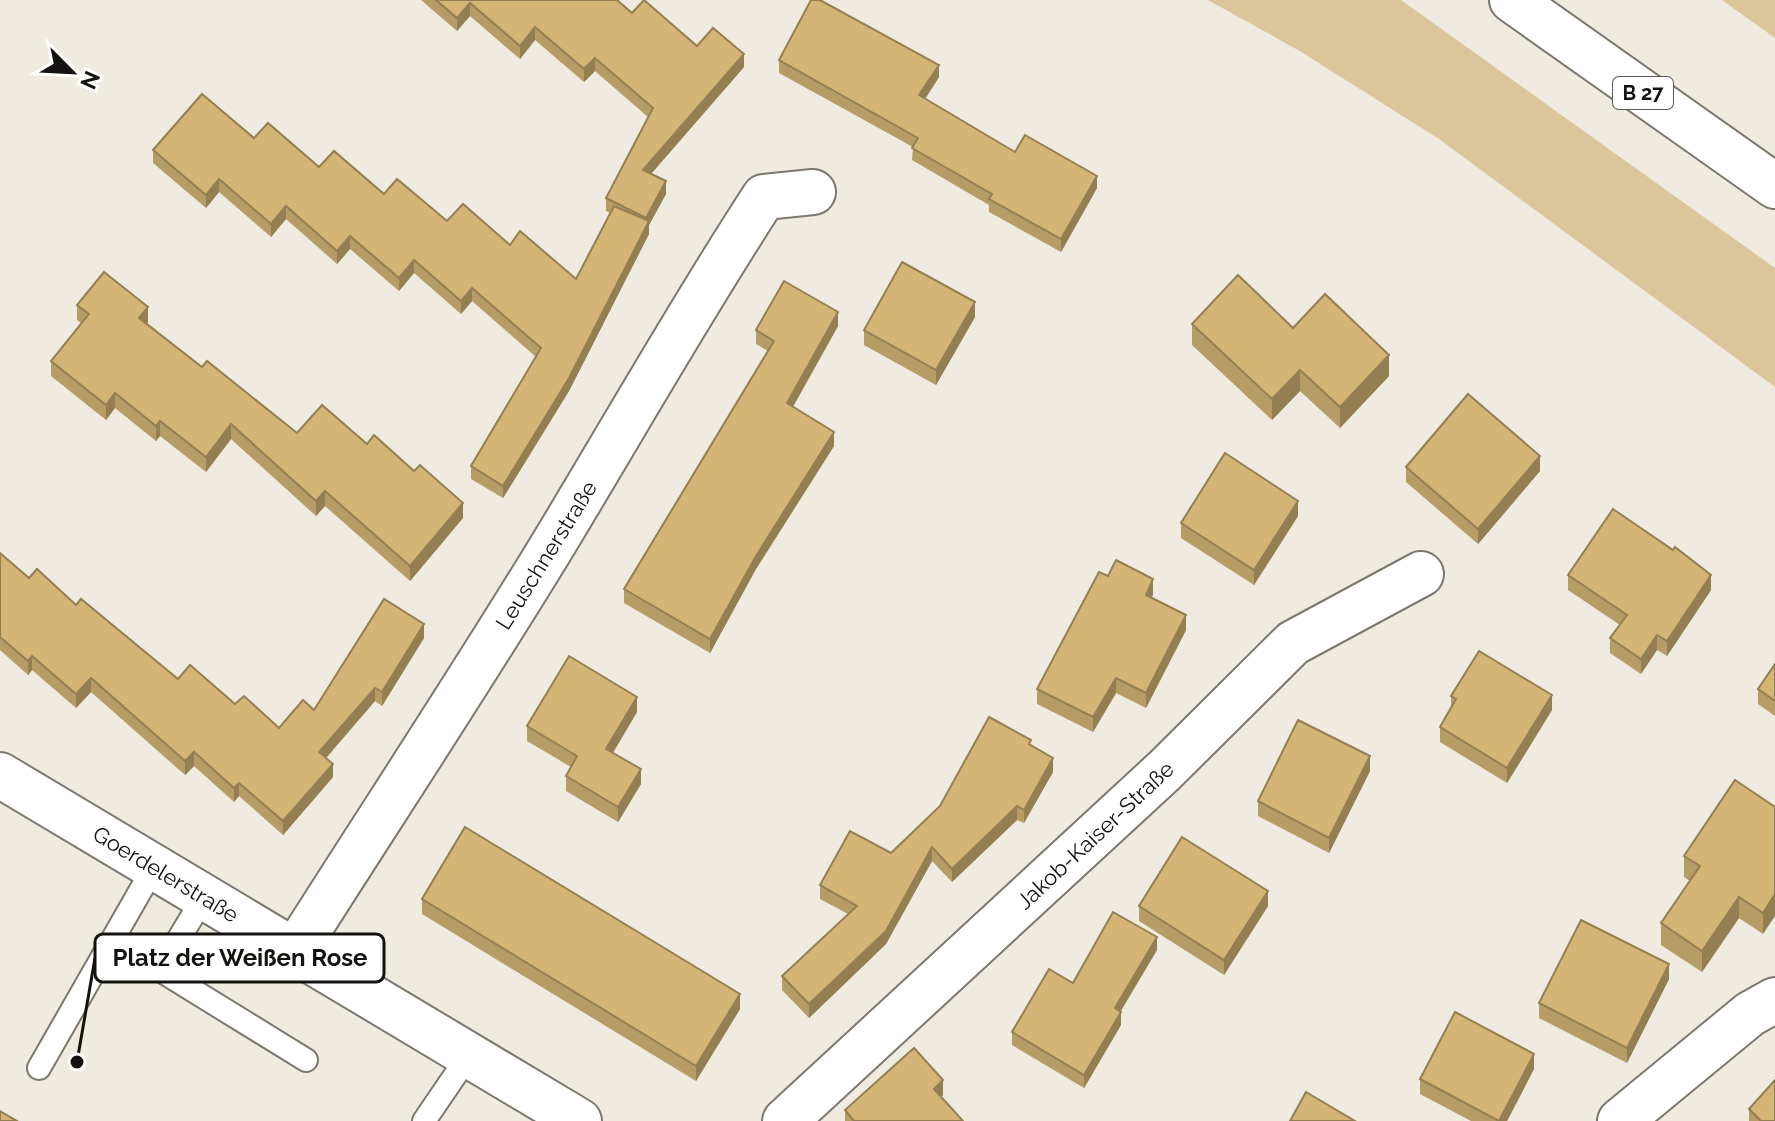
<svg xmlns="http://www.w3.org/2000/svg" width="1775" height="1121" font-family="Raleway,sans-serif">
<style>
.green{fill:#dbc59a}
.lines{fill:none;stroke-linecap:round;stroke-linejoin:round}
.service-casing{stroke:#7c7870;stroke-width:26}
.minor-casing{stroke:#7c7870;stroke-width:48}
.trunk-casing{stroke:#7c7870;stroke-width:48}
.service{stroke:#fff;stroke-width:22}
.minor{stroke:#fff;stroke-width:44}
.trunk{stroke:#fff;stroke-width:44}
.wall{fill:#b69c65}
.shaded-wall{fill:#947f53}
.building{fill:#d4b576;stroke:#947f53;stroke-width:2}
.labels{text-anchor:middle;stroke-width:8;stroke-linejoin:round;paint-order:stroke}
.shield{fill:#fff;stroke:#5a5957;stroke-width:2}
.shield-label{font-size:20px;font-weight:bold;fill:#14120f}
.street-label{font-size:22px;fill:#14120f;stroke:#fff}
.leader{fill:none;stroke:#14120f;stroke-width:3}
.callout-dot{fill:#14120f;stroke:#fff;stroke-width:3}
.callout{fill:#fff;stroke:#14120f;stroke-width:3}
.callout-label{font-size:24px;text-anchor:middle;font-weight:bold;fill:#14120f}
</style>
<rect width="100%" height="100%" fill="#efebe1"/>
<g class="green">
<polygon points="1208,0 1401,0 1775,268 1775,387 1439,139 1298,50"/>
<polygon points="1722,0 1775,0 1775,38"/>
</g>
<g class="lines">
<g class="service-casing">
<g id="service">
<polyline points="204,897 160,970 306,1060"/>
<polyline points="39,1068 154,867"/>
<polyline points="424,1121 469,1055"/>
</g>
</g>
<g class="minor-casing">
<g id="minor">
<polyline points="0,775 579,1121"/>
<path d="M295,951C380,817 468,684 551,548C622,431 689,312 764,197L813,192"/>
<polyline points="785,1121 1164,771 1293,643 1421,574"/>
<polyline points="1620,1121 1750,1014 1775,1000"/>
</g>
</g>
<g class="trunk-casing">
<polyline id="trunk" points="1512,0 1775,186"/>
</g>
<use href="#service" class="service"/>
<use href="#minor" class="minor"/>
<use href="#trunk" class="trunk"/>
</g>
<g class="wall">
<polygon points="421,0 617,0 632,13 697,46 744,67 651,174 666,194 649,225 649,234 569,391 503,498 471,479 471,466 536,357 472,301 461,314 414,273 399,291 350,249 337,264 286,219 271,237 219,192 206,208 153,163 153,150 254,138 447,221 510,245 576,279 610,213 606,211 606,198 648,117 595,71 584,82 535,40 520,59 470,16 457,31"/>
<polygon points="779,60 939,77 925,99 1015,152 1097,188 1061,252 989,212 989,205 912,160 913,147 779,73"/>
<polygon points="77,305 148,322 147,323 202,367 297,433 367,444 463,518 410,581 325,506 316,516 231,439 206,472 160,436 156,441 115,408 106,420 51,376 51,361 81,323 77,320"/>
<polygon points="975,317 936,385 864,345 864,330"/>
<polygon points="1192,324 1293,328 1389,376 1340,428 1300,391 1272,420 1192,345"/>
<polygon points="838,326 793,407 834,446 756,569 710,653 624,603 624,589 768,351 756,344 756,330"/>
<polygon points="1406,467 1540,471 1478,544 1406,482"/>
<polygon points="1298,516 1254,585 1181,538 1181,523"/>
<polygon points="0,553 29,578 76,605 178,679 235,704 279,728 314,710 424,638 382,706 375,701 326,758 333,777 283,835 239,796 234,802 194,766 185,775 91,692 76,708 32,670 28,675 0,650"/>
<polygon points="1568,575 1711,590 1667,656 1657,650 1641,674 1610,653 1610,638 1620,625 1568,590"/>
<polygon points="1108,576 1153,594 1152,598 1186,630 1146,708 1116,693 1093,732 1037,704 1037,689"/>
<polygon points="1775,664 1775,716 1758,704 1758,689"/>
<polygon points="1451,696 1552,710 1507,783 1440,742 1440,727 1451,708"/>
<polygon points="637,712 613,753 641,784 618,822 566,791 566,776 571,767 527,741 527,726"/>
<polygon points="1031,745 1053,772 1024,823 1017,820 952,882 932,861 886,944 809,1018 782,990 782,976 848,914 820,899 820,885 891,853"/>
<polygon points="1370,771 1329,853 1258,816 1258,801"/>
<polygon points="1775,807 1763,934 1739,918 1702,972 1661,945 1661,923 1690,881 1684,877 1684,856"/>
<polygon points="422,899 740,1009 696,1081 422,914"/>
<polygon points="1139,906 1268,906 1224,975 1139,921"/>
<polygon points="1157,950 1120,1011 1121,1025 1084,1088 1012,1045 1012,1032 1073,983"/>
<polygon points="1669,979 1627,1063 1539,1018 1539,1003"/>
<polygon points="1534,1069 1507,1121 1471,1121 1420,1094 1420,1079"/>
<polygon points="943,1095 941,1097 963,1121 845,1121 845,1110"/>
<polygon points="1749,1109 1775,1121 1749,1121"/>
</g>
<g class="shaded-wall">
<polygon points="470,3 470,16 457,31 457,18"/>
<polygon points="535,27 535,40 520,59 520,46"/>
<polygon points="744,54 744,67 643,183 643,170"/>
<polygon points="595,58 595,71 584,82 584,69"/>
<polygon points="939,65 939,77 919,108 919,95"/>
<polygon points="1097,176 1097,188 1061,252 1061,239"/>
<polygon points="219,179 219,192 206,208 206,195"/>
<polygon points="666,181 666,194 649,225 649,234 569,391 503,498 503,486 646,227 646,218"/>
<polygon points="286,206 286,219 271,237 271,224"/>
<polygon points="350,236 350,249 337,264 337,251"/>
<polygon points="414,260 414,273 399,291 399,278"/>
<polygon points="472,288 472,301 461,314 461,301"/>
<polygon points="975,302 975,317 936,385 936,370"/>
<polygon points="148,307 148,322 139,333 139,318"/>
<polygon points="838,312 838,326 787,417 787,403"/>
<polygon points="1389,355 1389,376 1340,428 1340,407"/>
<polygon points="1300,370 1300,391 1272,420 1272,399"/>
<polygon points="115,393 115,408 106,420 106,405"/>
<polygon points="160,421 160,436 156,441 156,426"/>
<polygon points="231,424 231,439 206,472 206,457"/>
<polygon points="834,432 834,446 756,569 710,653 710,639 756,556"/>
<polygon points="1540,456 1540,471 1478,544 1478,529"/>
<polygon points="325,491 325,506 316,516 316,501"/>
<polygon points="1298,501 1298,516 1254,585 1254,570"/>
<polygon points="463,503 463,518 410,581 410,566"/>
<polygon points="1711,575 1711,590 1667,656 1667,641"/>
<polygon points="1153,579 1153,594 1146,610 1146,595"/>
<polygon points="1186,615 1186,630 1146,708 1146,693"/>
<polygon points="424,624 424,638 382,706 382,692"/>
<polygon points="1657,635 1657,650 1641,674 1641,659"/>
<polygon points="32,656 32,670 28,675 28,661"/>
<polygon points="91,678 91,692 76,708 76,694"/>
<polygon points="1116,678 1116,693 1093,732 1093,717"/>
<polygon points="375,688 375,701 319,766 319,752"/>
<polygon points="1552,695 1552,710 1507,783 1507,768"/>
<polygon points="637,697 637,712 606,764 606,749"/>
<polygon points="194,752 194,766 185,775 185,761"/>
<polygon points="1370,756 1370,771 1329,853 1329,838"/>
<polygon points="1053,758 1053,772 1024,823 1024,810"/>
<polygon points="333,764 333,777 283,835 283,821"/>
<polygon points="641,769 641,784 618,822 618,807"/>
<polygon points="239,783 239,796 234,802 234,788"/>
<polygon points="1017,806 1017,820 952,882 952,869"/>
<polygon points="932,847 932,861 886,944 809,1018 809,1004"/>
<polygon points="1268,891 1268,906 1224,975 1224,960"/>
<polygon points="1775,894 1775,916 1763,934 1763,913"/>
<polygon points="1739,897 1739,918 1702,972 1702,951"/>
<polygon points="1157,937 1157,950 1115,1021 1115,1008"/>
<polygon points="1669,964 1669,979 1627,1063 1627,1048"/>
<polygon points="740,994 740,1009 696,1081 696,1066"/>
<polygon points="1121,1012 1121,1025 1084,1088 1084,1075"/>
<polygon points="1534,1054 1534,1069 1507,1121 1499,1121"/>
<polygon points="943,1080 943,1095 934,1104 934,1089"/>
</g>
<g class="building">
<polygon points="436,0 617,0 632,13 644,0 697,46 713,28 744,54 643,170 666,181 646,218 606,198 653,108 595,58 584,69 535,27 520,46 470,3 457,18"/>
<polygon points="811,0 820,0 939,65 919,95 1015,152 1025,135 1097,176 1061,239 989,199 992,194 912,148 918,138 779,60"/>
<polygon points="202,94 254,138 268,123 319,167 334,151 384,194 397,179 447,221 463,204 510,245 520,231 576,279 614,206 649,221 569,378 503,486 471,466 541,348 472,288 461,301 414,260 399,278 350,236 337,251 286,206 271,224 219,179 206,195 153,150"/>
<polygon points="902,262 975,302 936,370 864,330"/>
<polygon points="104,272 148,307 139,318 202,367 207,361 297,433 322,405 367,444 374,435 414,471 420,465 463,503 410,566 325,491 316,501 231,424 206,457 160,421 156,426 115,393 106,405 51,361 89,314 77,305"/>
<polygon points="1238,275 1293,328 1325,294 1389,355 1340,407 1300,370 1272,399 1192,324"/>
<polygon points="784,281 838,312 787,403 834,432 756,556 710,639 624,589 774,341 756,330"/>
<polygon points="1468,394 1540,456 1478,529 1406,467"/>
<polygon points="1225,453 1298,501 1254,570 1181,523"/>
<polygon points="1613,509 1673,550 1675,547 1711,575 1667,641 1657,635 1641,659 1610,638 1627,615 1568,575"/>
<polygon points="0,553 29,578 37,569 76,605 81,599 178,679 190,665 235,704 244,696 279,728 303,700 314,710 384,599 424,624 382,692 375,688 319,752 333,764 283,821 239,783 234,788 194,752 185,761 91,678 76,694 32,656 28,661 0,637"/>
<polygon points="1116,560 1153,579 1146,595 1186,615 1146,693 1116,678 1093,717 1037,689 1099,572 1108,576"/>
<polygon points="1479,651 1552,695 1507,768 1440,727 1456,699 1451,696"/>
<polygon points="569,656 637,697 606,749 641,769 618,807 566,776 577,756 527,726"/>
<polygon points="1775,664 1775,701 1758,689"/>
<polygon points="989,717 1031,740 1029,744 1053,758 1024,810 1017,806 952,869 932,847 886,931 809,1004 782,976 857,906 820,885 850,831 891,853 940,806"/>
<polygon points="1298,720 1370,756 1329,838 1258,801"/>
<polygon points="1735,780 1775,807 1775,894 1763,913 1739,897 1702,951 1661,923 1700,866 1684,856"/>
<polygon points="465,827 740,994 696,1066 422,899"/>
<polygon points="1182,837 1268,891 1224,960 1139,906"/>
<polygon points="1113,912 1157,937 1115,1008 1121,1012 1084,1075 1012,1032 1049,969 1073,983"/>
<polygon points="1581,920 1669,964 1627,1048 1539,1003"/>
<polygon points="1455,1012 1534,1054 1499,1121 1420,1079"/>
<polygon points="914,1048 943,1080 934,1089 963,1121 854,1121 845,1110"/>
<polygon points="1775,1080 1775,1121 1761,1121 1749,1109"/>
<polygon points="1306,1092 1355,1121 1290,1121"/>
<polygon points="0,1111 17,1121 0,1121"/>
</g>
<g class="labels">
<rect class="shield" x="1613" y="77" width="60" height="32" rx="6"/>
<g class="shield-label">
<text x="1643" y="100">B 27</text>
</g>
<g class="street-label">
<text transform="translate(546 555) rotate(-58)" y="8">Leuschnerstraße</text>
<text transform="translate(1095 835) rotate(-43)" y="8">Jakob-Kaiser-Straße</text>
<text transform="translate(166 874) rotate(31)" y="8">Goerdelerstraße</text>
</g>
</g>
<path class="leader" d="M77 1062L95 958"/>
<circle class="callout-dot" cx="77" cy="1062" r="8"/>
<rect class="callout" x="95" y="934" width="289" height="48" rx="8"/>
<g class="callout-label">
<text x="240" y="966">Platz der Weißen Rose</text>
</g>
<g transform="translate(72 72) rotate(114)" stroke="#ffffff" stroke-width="6" paint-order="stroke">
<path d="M0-6L14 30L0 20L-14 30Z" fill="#14120f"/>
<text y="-12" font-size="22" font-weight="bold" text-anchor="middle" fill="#14120f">N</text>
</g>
</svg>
